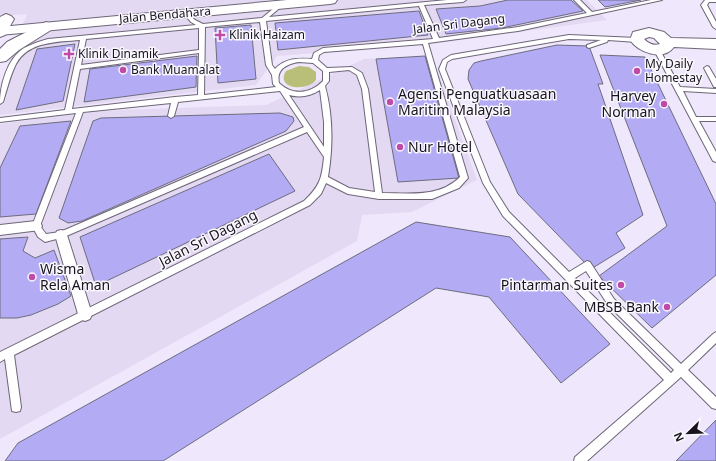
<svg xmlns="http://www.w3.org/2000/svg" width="716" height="461" font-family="'Noto Sans',sans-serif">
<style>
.built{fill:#e4d9f3}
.green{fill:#b9bf79}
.building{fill:#b3acf5;stroke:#6d6c7e}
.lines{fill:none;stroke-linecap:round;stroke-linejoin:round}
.service-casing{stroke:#6e6677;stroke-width:2}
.pedestrian-casing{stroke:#6e6677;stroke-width:2}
.tertiary-casing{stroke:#6e6677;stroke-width:2}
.secondary-casing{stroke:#6e6677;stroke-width:2}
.service{fill:#fff;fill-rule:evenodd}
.pedestrian{fill:#fff;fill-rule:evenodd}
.tertiary{fill:#fff;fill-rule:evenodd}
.secondary{fill:#fff;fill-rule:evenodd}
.poi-dot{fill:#be4ca7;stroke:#faf7ff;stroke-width:1.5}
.labels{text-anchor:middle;stroke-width:3;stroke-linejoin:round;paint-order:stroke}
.far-street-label{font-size:12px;fill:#17141b;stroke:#faf7ff}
.far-poi-label{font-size:12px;fill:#17141b;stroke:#faf7ff;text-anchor:start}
.poi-label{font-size:14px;fill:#17141b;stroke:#faf7ff;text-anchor:start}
.street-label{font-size:14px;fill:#17141b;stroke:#faf7ff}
</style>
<rect width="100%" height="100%" fill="#efe7fb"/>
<g class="built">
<polygon points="0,0 587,0 607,20 432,44 277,56 256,85 0,115 0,85 27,14 0,16"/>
<polygon points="432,56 477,180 412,212 362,215 357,241 0,439 0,124 95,111 266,105 364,59"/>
</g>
<path class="green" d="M299,66L309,67L316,72V80C306,92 275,89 286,71Z"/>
<g class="building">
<polygon points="508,0 571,0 583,11 502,28 446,34 436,9 480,6"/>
<polygon points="598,0 641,0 605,7"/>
<polygon points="419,11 428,35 278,50 275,23"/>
<polygon points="251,25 256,79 218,83 215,28"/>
<polygon points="75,44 63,101 16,110 37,49"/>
<polygon points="557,45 589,46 603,84 598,84 643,215 616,233 625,248 591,269 518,194 468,79 469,70 474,63 481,61"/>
<polygon points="600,55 645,57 716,204 716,275 652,328 599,276 667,226"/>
<polygon points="197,56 196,87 84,102 90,69"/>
<polygon points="425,56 459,178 398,182 376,59"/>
<polygon points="280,113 293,117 294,121 286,131 82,221 68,223 59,218 93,121 101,118"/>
<polygon points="71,121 36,214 0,217 0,168 20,126"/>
<polygon points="269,154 295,191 96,286 80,237"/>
<polygon points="416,222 510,237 610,344 561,383 489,297 436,288 163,461 5,461 18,443"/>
<polygon points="28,237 23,251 35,258 54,250 71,296 58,304 31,315 17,318 0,318 0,239"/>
<polygon points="716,420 716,461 676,461"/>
</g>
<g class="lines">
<g class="service-casing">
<g id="service">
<path d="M447,0H466L463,2L424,5L439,38L518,27L587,13L574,0H580L592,12L651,0H662L518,31L428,43L468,178L459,188L432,199H379L348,194L326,183L321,194L310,205L14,355L21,407L20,411L16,412L12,411L5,359L0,362V352L304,201C320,186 322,178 324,157L307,132L64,237L45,242L38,237L32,226L76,113L0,122V118L65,110L80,40C58,42 28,41 16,64C10,76 7,89 3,102L0,104C0,85 7,59 24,48C32,44 40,41 48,39L196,25L191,22L184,14L183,13L186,11L195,20L203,24L262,18L280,3L282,4V6L269,17ZM419,6L433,39L323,48L314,53L312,59C299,58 285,58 275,69L272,65L266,21ZM260,22L266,65L272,75L273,84L276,87L204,95L205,27ZM199,28V50L81,65L86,39ZM423,44L460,177C439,198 409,193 382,193L368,89L362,73L352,67L327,68L318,60L319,55L324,52ZM199,53L198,95L175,97L72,109L80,69ZM299,62L313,63L323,71V81C310,94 293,96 279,83C276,69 287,64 299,62ZM349,70L357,75L362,89L375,192L349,188L328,177C333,147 333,115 325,86L329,81V72ZM320,90L324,122V147L289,95C300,98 311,96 320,90ZM280,91L304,127L60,232L46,234L40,226L83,112L171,103L168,116L171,118L174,116L178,102Z"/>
<polygon points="705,0 716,0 716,2 709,2 707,5 716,22 716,29 713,27 701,5"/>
<path d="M569,35L637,38L640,40L637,42L608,40L607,42L589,48L587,47V45L601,40L569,39L452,59L447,62L445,69L490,182L509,212L569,272L587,261L590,262L614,299L681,364L713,334L716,332V343L688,370L716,397V409L712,408L681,377L587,461H574L575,457L664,380L503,216L483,183L439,69L443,60L451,55ZM586,271L608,305L674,370L671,373L575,278Z"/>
<polygon points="657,48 660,50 680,87 716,89 716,93 683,91 696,117 716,117 716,121 699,121 716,152 716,162 713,161 654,50"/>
<polygon points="707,66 709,67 716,79 716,87 714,87 704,68"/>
</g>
</g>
<g class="pedestrian-casing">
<g id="pedestrian">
<polygon points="36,221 40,222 42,226 40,230 0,235 0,225"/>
<polygon points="61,230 65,231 67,235 92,314 90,319 85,321 80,319 78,314 55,235 57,231"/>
</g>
</g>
<g class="tertiary-casing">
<g id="tertiary">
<polygon points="287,0 337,0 335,3 330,4 0,35 0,27"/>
<path d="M649,28L664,32L671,38L716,39V49L674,47C663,62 638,52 630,40L633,32ZM649,37L654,38L660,44C654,46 649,44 644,39Z"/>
</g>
</g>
<g class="secondary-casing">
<g id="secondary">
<polygon points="6,14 11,16 14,19 5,35 0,37 0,17"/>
<polygon points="46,22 51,24 54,27 51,30 19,50 6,61 0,62 0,49 7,42"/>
</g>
</g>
<use href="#service" class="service"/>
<use href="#pedestrian" class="pedestrian"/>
<use href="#tertiary" class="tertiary"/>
<use href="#secondary" class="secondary"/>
</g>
<g class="poi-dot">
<path d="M218 29h4v4h4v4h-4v4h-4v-4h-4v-4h4z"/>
<path d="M67 48h4v4h4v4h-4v4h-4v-4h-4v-4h4z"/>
<circle cx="123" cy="70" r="4"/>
<circle cx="637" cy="71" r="4"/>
<circle cx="390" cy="102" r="4"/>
<circle cx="664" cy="104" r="4"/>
<circle cx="400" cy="147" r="4"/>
<circle cx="32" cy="277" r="4"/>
<circle cx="621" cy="285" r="4"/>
<circle cx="667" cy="307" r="4"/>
</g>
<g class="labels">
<g class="far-street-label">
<text transform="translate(165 15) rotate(-5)" y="4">Jalan Bendahara</text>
<text transform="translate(459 24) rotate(-7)" y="4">Jalan Sri Dagang</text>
</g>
<g class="far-poi-label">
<text x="229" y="39">Klinik Haizam</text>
<text x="78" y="58">Klinik Dinamik</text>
<text x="645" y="68">My Daily<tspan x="645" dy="14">Homestay</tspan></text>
<text x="131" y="74">Bank Muamalat</text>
</g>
<g class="poi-label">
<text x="398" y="99">Agensi Penguatkuasaan<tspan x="398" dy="16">Maritim Malaysia</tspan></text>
<text x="656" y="101" text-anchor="end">Harvey<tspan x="656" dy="16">Norman</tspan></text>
<text x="408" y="152">Nur Hotel</text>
<text x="40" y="274">Wisma<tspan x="40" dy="16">Rela Aman</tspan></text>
<text x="613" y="290" text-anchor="end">Pintarman Suites</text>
<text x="659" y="312" text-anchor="end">MBSB Bank</text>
</g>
<g class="street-label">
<text transform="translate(208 238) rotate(-27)" y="5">Jalan Sri Dagang</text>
</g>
</g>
<g transform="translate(688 433) rotate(247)" stroke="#faf7ff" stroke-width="3" paint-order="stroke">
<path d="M0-3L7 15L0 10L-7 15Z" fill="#17141b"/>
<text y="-6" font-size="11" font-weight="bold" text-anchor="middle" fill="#17141b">N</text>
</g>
</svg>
